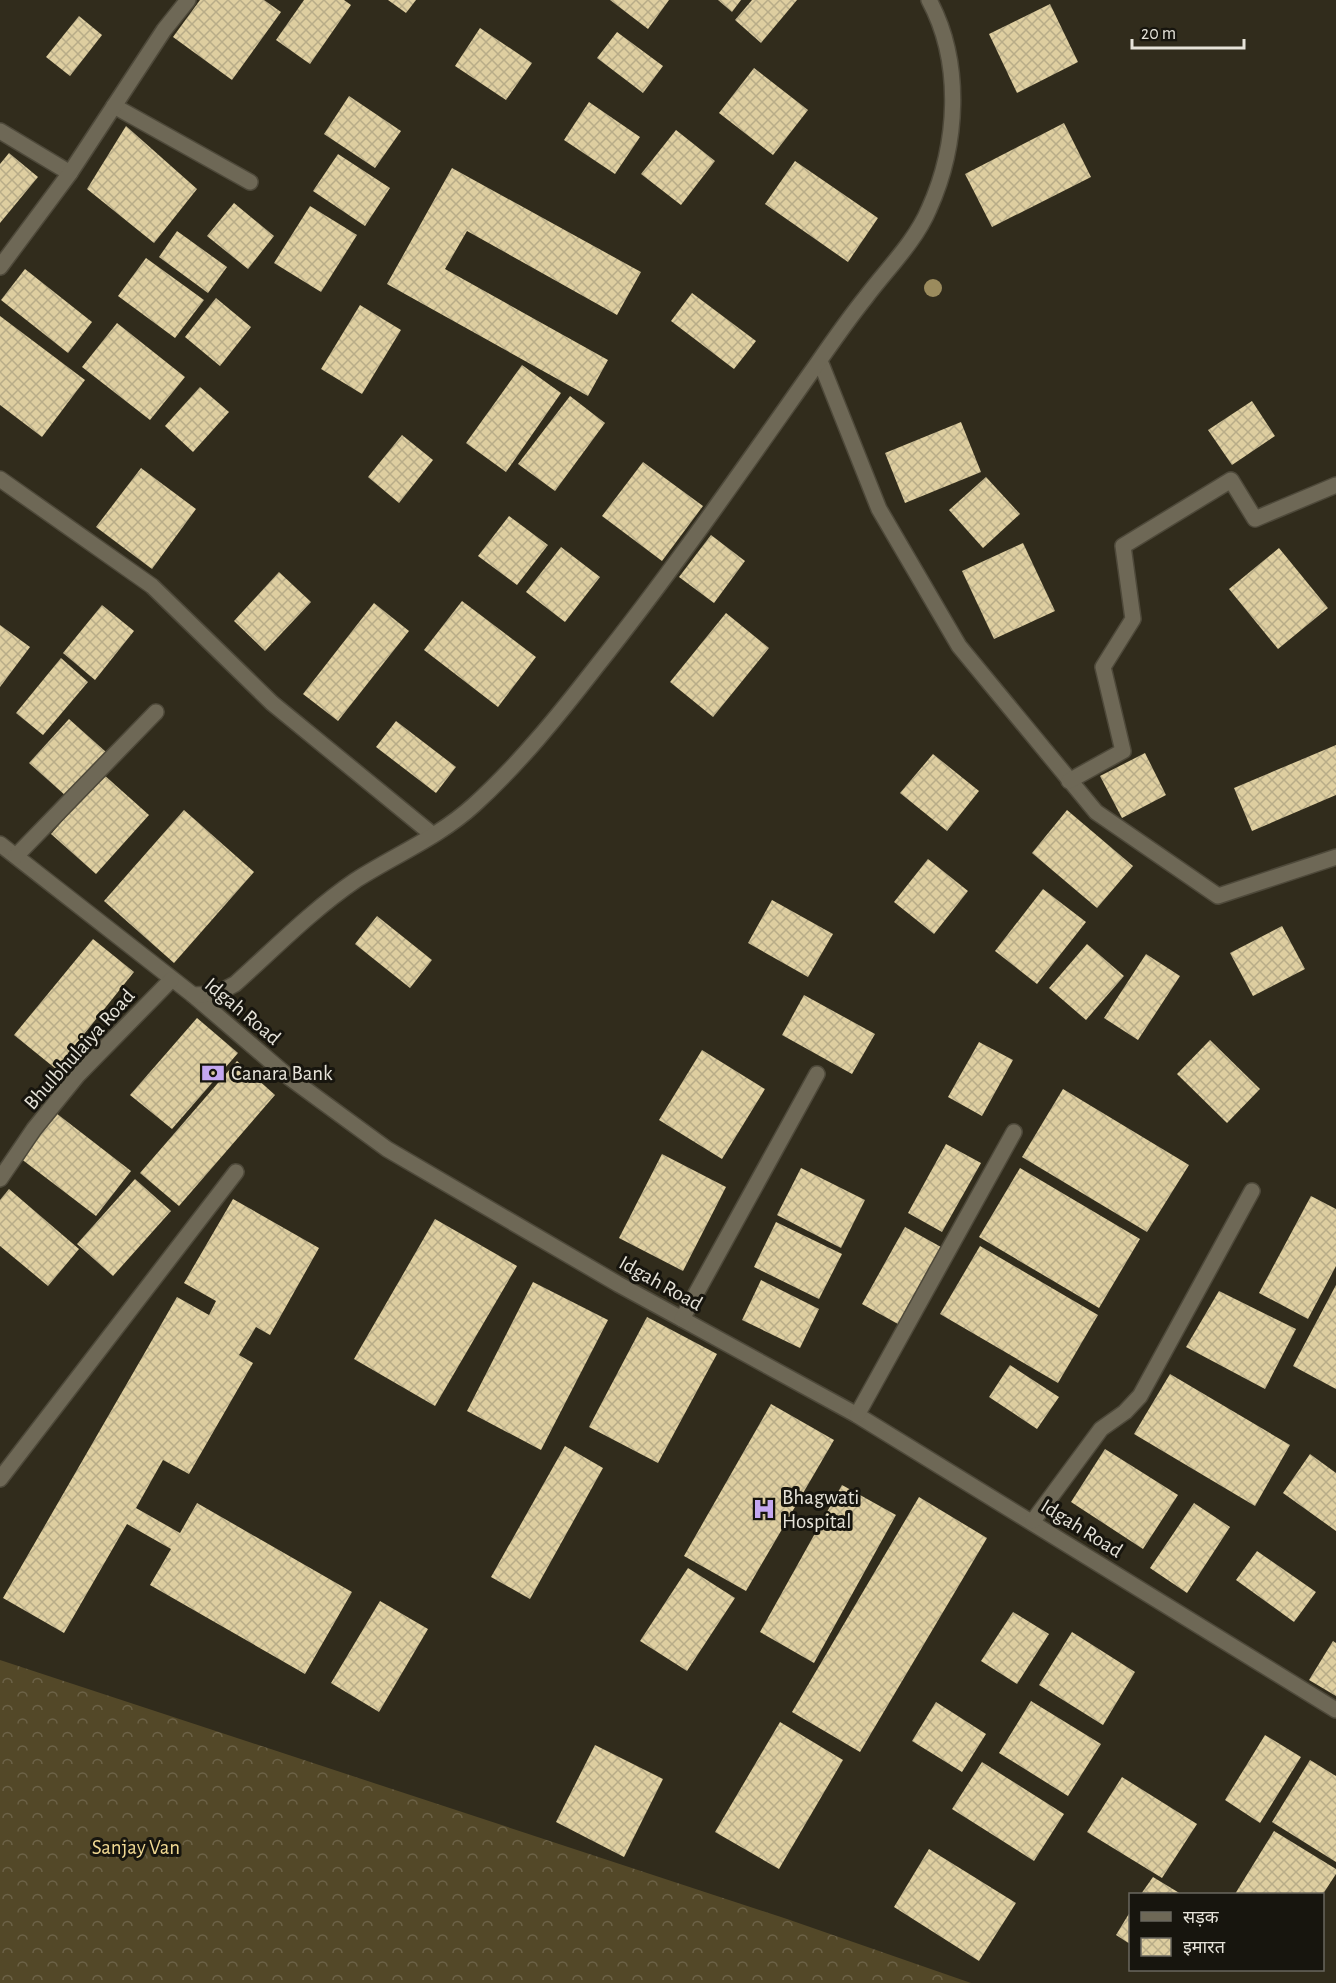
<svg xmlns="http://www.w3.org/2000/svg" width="1336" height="1983" font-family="'Alegreya Sans','Noto Sans Devanagari',sans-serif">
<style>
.forest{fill:url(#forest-crowns)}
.building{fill:url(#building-cross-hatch)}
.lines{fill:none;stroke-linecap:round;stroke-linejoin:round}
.minor-casing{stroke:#4e493a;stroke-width:18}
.minor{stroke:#6e6856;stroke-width:15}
.tree{fill:#9b8b5d}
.labels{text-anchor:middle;stroke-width:6;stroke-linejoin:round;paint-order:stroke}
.street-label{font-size:21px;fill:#e6e3d9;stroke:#17150e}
.poi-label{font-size:21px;fill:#e6e3d9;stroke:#17150e;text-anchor:start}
.park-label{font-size:21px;fill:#f1d993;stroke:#17150e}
</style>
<defs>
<pattern id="forest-crowns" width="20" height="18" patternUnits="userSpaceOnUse" patternTransform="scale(1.5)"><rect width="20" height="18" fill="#534828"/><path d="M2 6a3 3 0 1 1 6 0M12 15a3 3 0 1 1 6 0" fill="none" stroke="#6c6247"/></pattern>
<pattern id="building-cross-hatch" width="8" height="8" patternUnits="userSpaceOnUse" patternTransform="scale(1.5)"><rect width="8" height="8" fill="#decea0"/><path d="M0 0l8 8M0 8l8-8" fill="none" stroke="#b8ac88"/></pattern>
</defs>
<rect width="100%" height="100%" fill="#312c1c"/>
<polygon class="forest" points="0,1660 787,1919 971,1983 0,1983"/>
<g class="building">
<polygon points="200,0 264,0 281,12 232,80 173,37"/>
<polygon points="304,0 344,0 351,5 310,64 276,40"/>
<polygon points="388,0 416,0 406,13"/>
<polygon points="610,0 669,0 648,29"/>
<polygon points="718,0 741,0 732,12"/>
<polygon points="752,0 797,0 761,43 735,20"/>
<polygon points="1050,4 1078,62 1017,93 989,34"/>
<polygon points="79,16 102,35 70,76 46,57"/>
<polygon points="480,28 532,63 506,100 455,66"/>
<polygon points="617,32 663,66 643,93 597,58"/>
<polygon points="754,68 808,110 773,155 719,113"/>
<polygon points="349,96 401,131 375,168 324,134"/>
<polygon points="589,102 640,137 615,174 564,140"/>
<polygon points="1064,123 1091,177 992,227 965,174"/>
<polygon points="126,126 197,189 154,243 87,189"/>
<polygon points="676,130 715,161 681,205 641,174"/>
<polygon points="9,153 38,177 0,223 0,164"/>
<polygon points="338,154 390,188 365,226 313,191"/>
<polygon points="795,161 878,218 848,262 765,204"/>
<polygon points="452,168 641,272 617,315 467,231 445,269 608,360 588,396 387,284"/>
<polygon points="234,203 274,236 248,269 207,236"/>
<polygon points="310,206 357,235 321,292 274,263"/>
<polygon points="177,231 227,267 208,293 159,257"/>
<polygon points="146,258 204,300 175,338 118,296"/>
<polygon points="25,269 92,322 68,353 1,300"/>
<polygon points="692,293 756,341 734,369 671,321"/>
<polygon points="216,298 251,327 220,366 185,337"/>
<polygon points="360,305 401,330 362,394 321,369"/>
<polygon points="0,316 85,380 42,437 0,405"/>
<polygon points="117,323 185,377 150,420 82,367"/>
<polygon points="522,365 561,393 506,472 466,443"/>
<polygon points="200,387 229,412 193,452 165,426"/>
<polygon points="570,396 605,423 555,491 518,464"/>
<polygon points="1252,401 1275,436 1232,465 1208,430"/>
<polygon points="961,422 981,472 905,503 885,453"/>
<polygon points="402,435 433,460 399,503 368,477"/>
<polygon points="643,462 703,506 662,561 602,516"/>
<polygon points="141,468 196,509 152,569 96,527"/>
<polygon points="986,477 1020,514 983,548 949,510"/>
<polygon points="509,516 548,545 517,585 478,556"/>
<polygon points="711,535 745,561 714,603 679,577"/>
<polygon points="1023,543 1055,611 994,639 962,571"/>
<polygon points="561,547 600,577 565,622 526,592"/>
<polygon points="1279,548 1328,608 1278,649 1229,589"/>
<polygon points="279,572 311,602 265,651 234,621"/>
<polygon points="462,601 536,657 498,707 424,650"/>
<polygon points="374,603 409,631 338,721 303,694"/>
<polygon points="102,605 134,631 95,680 63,653"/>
<polygon points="726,613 769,648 713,717 670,682"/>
<polygon points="0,625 30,647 0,687"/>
<polygon points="61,658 88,682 43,735 16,713"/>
<polygon points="69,719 106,752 66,796 29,763"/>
<polygon points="396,721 456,767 436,793 376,747"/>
<polygon points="1336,745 1336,795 1252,831 1234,788"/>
<polygon points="1145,753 1166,795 1122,818 1100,776"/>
<polygon points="933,754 979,791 947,831 900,793"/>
<polygon points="103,774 149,815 96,874 51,834"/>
<polygon points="184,810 254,872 174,963 104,901"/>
<polygon points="1067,810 1133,866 1097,908 1032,853"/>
<polygon points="928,859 968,891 934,934 894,902"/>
<polygon points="1043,889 1086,922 1037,984 995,951"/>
<polygon points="772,900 833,934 808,977 748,943"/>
<polygon points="377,916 432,960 410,988 355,944"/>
<polygon points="1282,926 1305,969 1253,996 1230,953"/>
<polygon points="93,939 134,972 56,1069 14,1035"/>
<polygon points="1087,944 1124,976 1086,1020 1049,988"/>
<polygon points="1146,954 1180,976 1138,1040 1104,1018"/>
<polygon points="804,995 875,1034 852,1074 782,1035"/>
<polygon points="197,1018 238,1053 172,1129 130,1095"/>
<polygon points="1210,1040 1260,1089 1227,1123 1177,1074"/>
<polygon points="979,1042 1013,1060 982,1116 948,1097"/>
<polygon points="702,1050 765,1089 722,1159 659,1120"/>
<polygon points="237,1061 275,1095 179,1206 140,1173"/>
<polygon points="1063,1089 1189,1165 1147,1232 1022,1157"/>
<polygon points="56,1113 131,1171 96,1216 20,1158"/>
<polygon points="946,1144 981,1163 942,1232 908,1213"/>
<polygon points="662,1154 726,1187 683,1271 619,1238"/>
<polygon points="801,1168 865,1200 841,1248 777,1215"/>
<polygon points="1020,1168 1140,1239 1099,1308 979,1237"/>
<polygon points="135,1179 171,1211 113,1276 77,1244"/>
<polygon points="9,1189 79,1249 48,1286 0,1246 0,1200"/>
<polygon points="1311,1196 1336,1209 1336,1266 1308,1319 1259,1293"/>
<polygon points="233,1199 319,1248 270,1335 256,1327 239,1355 253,1363 189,1474 163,1460 136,1508 180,1533 197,1503 352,1592 305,1674 150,1585 171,1549 127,1524 64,1633 3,1598 177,1297 209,1315 216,1301 184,1283"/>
<polygon points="435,1219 517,1266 435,1406 354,1359"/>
<polygon points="776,1222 842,1254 819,1299 754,1267"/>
<polygon points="905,1227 941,1247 898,1324 862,1304"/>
<polygon points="980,1246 1098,1315 1058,1383 940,1314"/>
<polygon points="761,1280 819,1309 800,1348 742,1320"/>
<polygon points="533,1282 608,1320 541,1450 467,1411"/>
<polygon points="1336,1285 1336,1389 1293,1366"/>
<polygon points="1219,1291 1296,1329 1265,1389 1186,1347"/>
<polygon points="647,1317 717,1354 658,1463 589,1427"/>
<polygon points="1010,1365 1059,1397 1037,1429 989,1397"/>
<polygon points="1170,1374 1290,1445 1255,1506 1134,1434"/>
<polygon points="771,1404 834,1440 746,1591 684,1556"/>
<polygon points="565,1446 603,1468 530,1599 491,1577"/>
<polygon points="1105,1449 1178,1495 1143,1549 1071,1502"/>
<polygon points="1310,1454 1336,1473 1336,1531 1283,1493"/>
<polygon points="842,1485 896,1515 814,1663 760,1632"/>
<polygon points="919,1497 987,1538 860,1752 792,1712"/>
<polygon points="1194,1503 1230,1527 1187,1593 1150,1568"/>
<polygon points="1257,1551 1316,1592 1294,1622 1236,1580"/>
<polygon points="688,1568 735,1598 687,1671 640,1641"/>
<polygon points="380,1601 428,1629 379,1712 331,1683"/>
<polygon points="1013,1612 1049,1634 1017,1684 981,1661"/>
<polygon points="1072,1632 1135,1672 1103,1725 1039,1685"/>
<polygon points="1333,1641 1336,1643 1336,1696 1309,1680"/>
<polygon points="1031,1701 1101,1744 1068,1796 999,1753"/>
<polygon points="936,1702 986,1734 962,1772 912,1741"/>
<polygon points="780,1722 843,1760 779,1869 715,1832"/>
<polygon points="1265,1735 1301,1757 1260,1823 1225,1800"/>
<polygon points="595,1745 663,1779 624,1857 556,1822"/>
<polygon points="1310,1760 1336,1776 1336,1862 1272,1822"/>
<polygon points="982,1762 1064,1814 1034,1861 952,1809"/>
<polygon points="1122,1777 1197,1824 1162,1878 1087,1832"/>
<polygon points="1274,1831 1336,1869 1336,1874 1323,1894 1235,1894"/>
<polygon points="929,1849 1016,1903 979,1961 894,1907"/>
<polygon points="1153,1877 1181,1894 1141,1894"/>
<polygon points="1130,1912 1130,1944 1116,1935"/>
</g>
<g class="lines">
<g class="minor-casing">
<g id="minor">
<polyline points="114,106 250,182"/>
<polyline points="0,131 70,173"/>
<polyline points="0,267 70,173 164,30 188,0"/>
<polyline points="820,361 879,509 959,646 1096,812 1218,896 1336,857"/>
<polyline points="0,479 152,586 272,703 433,835"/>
<polyline points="1069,781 1123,751 1103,667 1133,619 1123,546 1231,480 1255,519 1336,485"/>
<polyline points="0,844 193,995 290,1078 387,1149 618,1284 857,1415 1336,1710"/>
<polyline points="16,856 156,712"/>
<path d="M193,995L216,994L235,984C274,949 312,910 356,880C395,855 439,837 474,805C519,764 558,716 596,667C674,569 745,466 817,364C833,341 849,318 866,297C887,269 915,242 929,209C958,145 963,63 929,0"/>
<polyline points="0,1179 34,1129 77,1076 171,980"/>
<polyline points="682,1319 817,1074"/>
<polyline points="857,1415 1014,1132"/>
<polyline points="0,1479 236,1172"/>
<polyline points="1033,1521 1101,1429 1125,1412 1140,1396 1252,1191"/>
</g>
</g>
<use href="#minor" class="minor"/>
</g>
<circle class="tree" cx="933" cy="288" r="9"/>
<defs>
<g id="bank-bare" transform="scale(1.8)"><path d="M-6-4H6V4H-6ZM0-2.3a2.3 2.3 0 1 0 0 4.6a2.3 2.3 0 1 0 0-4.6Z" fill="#c4a7f1" stroke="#17150e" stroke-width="2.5" paint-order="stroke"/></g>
<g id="hospital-bare" transform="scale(1.8)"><path d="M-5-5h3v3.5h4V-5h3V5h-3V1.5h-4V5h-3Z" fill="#c4a7f1" stroke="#17150e" stroke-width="2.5" paint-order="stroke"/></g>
</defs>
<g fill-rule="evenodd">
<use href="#bank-bare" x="213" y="1073"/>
<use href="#hospital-bare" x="764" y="1509"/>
</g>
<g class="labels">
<g class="street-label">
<text transform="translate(243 1011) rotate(40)" y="7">Idgah Road</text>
<text transform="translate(79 1049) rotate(-48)" y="7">Bhulbhulaiya Road</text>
<text transform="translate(661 1283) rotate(29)" y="7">Idgah Road</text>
<text transform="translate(1082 1528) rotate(32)" y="7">Idgah Road</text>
</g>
<g class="poi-label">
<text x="231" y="1080">Canara Bank</text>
<text x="782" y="1504">Bhagwati<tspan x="782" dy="24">Hospital</tspan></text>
</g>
<g class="park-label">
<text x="136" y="1854">Sanjay Van</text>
</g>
</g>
<rect x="1129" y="1893" width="195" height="78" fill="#17150e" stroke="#6a675f" stroke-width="1.5"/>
<rect x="1141" y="1912" width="30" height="9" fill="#6e6856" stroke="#6a675f" stroke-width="1.5"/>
<text x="1183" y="1923" font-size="18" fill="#e6e3d9">सड़क</text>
<rect x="1141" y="1938" width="30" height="18" fill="url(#building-cross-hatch)" stroke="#6a675f" stroke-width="1.5"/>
<text x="1183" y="1953" font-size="18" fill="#e6e3d9">इमारत</text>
<path d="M1132 39v9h112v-9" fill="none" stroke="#e6e3d9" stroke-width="3"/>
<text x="1141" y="39" font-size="18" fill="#e6e3d9" stroke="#17150e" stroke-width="4.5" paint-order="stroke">20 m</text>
</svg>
